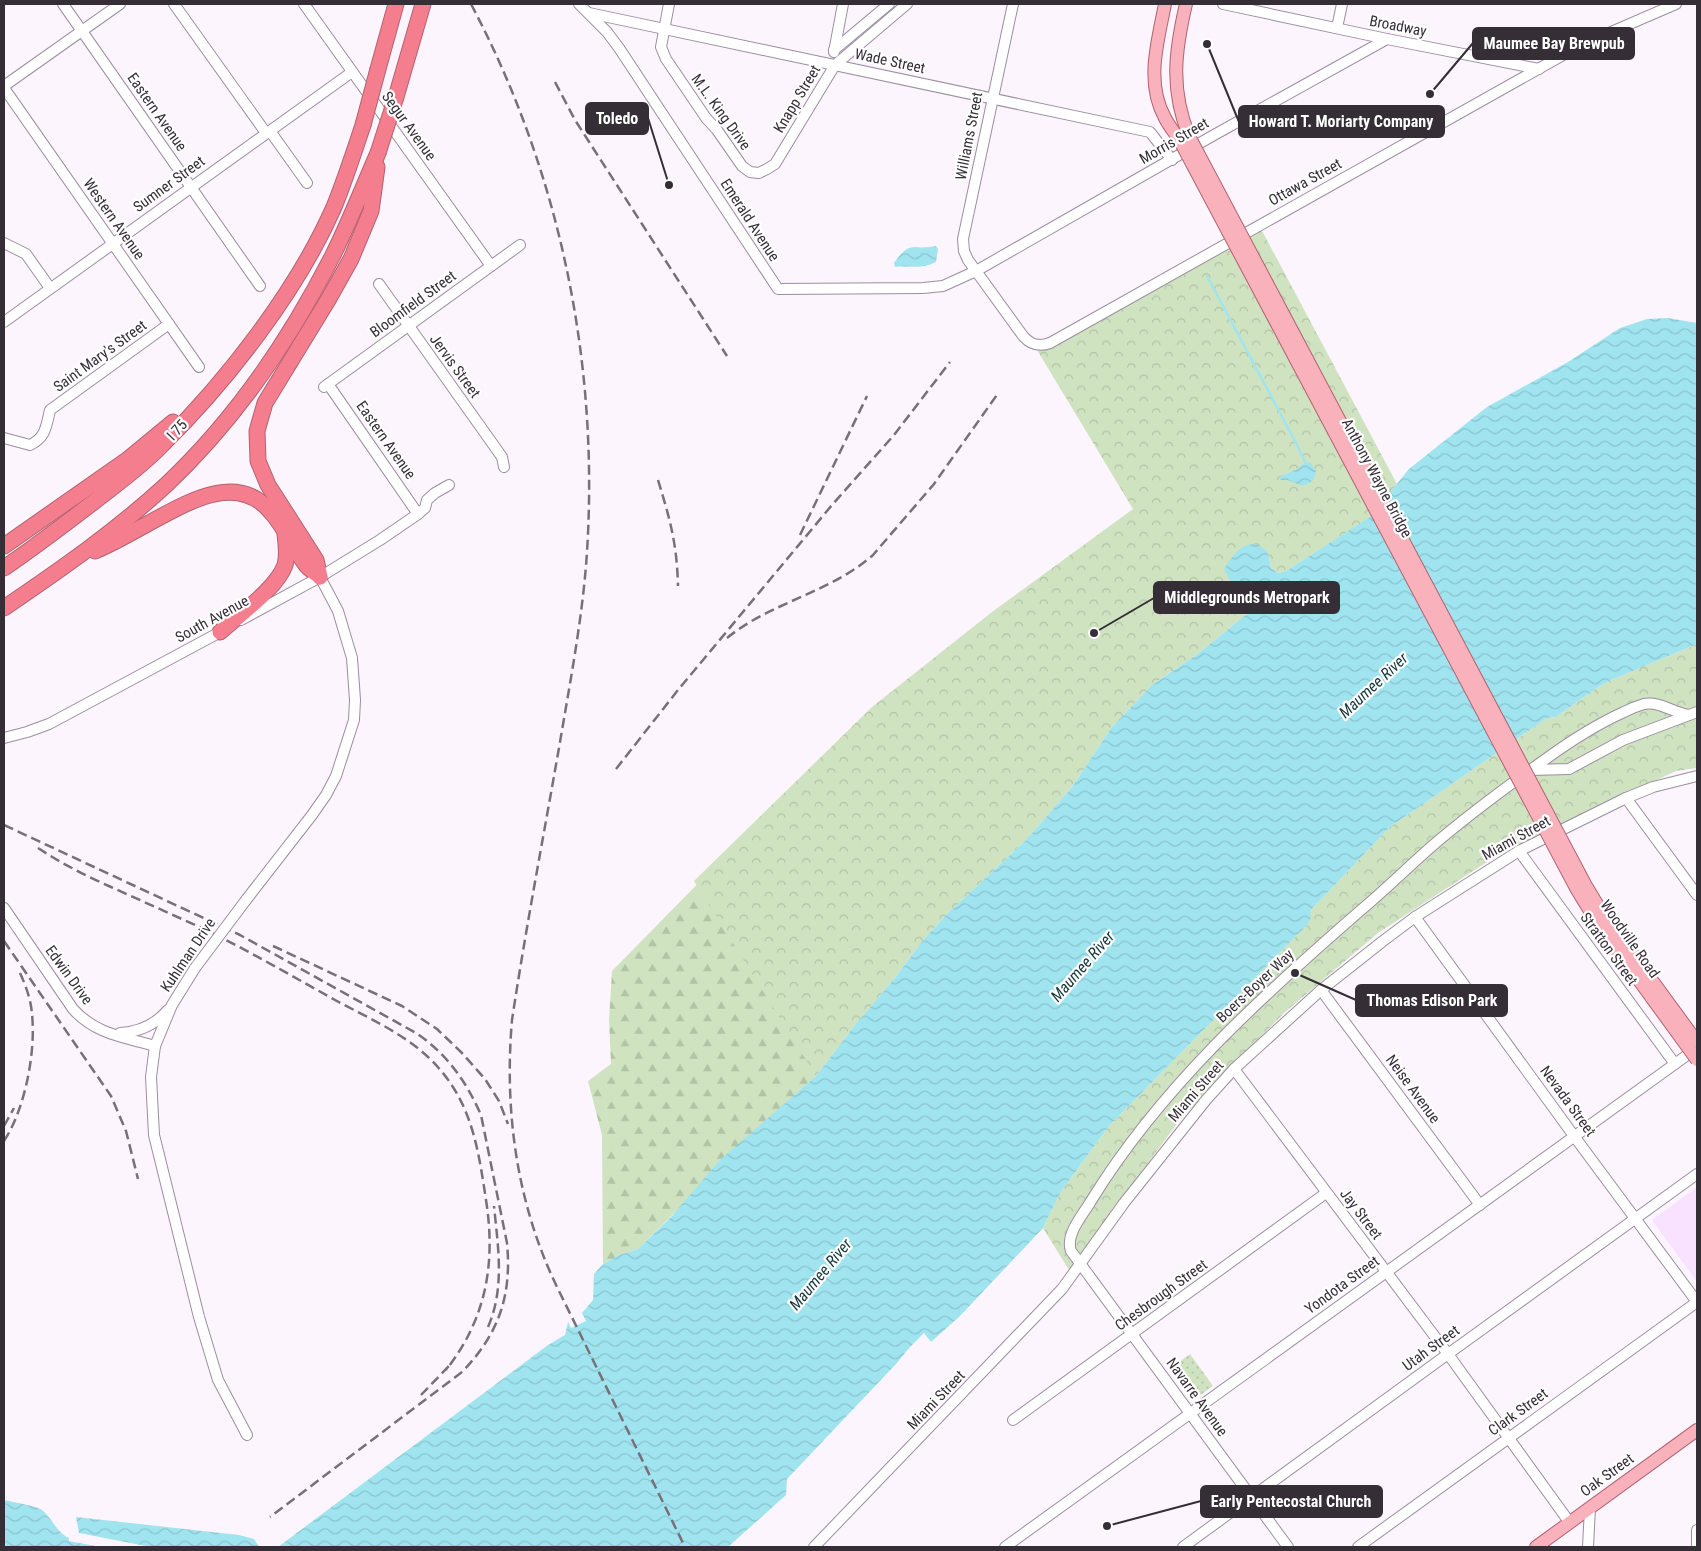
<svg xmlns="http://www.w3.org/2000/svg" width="1701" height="1551" font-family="'Roboto Condensed',sans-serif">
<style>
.built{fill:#f8e2ff}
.grass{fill:url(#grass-dots)}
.forest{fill:url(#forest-firs)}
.park{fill:url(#park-crowns)}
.water{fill:url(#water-waves)}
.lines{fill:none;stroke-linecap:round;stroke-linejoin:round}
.stream{stroke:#9fe4ef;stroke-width:2.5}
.minor-casing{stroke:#9c8da1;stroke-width:12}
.major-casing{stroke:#b26270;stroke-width:14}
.highway-casing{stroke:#b26270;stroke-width:17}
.minor{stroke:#fff;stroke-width:10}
.major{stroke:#f9b2bb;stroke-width:12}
.highway{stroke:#f57e8e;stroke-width:15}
.rail{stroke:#777079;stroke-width:2.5;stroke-dasharray:10 5;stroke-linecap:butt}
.minor-bridge-casing{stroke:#9c8da1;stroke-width:12;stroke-linecap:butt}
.major-bridge-casing{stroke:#b26270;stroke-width:14;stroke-linecap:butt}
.highway-bridge-casing{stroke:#b26270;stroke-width:17;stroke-linecap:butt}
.minor-bridge{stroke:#fff;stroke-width:10}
.major-bridge{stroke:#f9b2bb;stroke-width:12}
.highway-bridge{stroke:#f57e8e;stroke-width:15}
.labels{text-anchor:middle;stroke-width:4.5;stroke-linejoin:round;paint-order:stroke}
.street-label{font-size:15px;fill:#352e37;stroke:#fff}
.water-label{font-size:16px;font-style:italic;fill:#15373c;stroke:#fff}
.leader{fill:none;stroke:#352e37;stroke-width:2}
.callout-dot{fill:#352e37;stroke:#fff;stroke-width:2}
.callout{fill:#352e37;stroke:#352e37;stroke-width:2}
.callout-label{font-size:16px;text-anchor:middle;font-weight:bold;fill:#fff}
</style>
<defs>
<pattern id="grass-dots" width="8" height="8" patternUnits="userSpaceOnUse" patternTransform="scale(1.25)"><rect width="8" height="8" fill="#cfe3c1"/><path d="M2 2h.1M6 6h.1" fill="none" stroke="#b2c3a6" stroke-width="1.8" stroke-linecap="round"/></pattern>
<pattern id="forest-firs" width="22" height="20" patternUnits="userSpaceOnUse" patternTransform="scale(1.25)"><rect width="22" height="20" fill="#cfe3c1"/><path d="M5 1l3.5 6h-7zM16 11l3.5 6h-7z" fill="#b2c3a6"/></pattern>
<pattern id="park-crowns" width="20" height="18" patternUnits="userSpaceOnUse" patternTransform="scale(1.25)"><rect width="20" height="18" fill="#cfe3c1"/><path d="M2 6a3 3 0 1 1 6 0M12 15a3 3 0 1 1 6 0" fill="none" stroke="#b2c3a6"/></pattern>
<pattern id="water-waves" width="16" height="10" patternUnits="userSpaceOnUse" patternTransform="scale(1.25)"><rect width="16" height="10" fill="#9fe4ef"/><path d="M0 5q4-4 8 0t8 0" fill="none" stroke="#8ac4ce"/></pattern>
</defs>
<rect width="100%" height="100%" fill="#fcf5fe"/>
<polygon class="built" points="1697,1187 1697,1282 1652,1220"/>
<polygon class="grass" points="1190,1354 1213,1386 1195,1399 1171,1368"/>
<polygon class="forest" points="777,808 816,1076 776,1112 638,1249 619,1255 603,1264 602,1135 588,1081 611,1064 609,1020 612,971 719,862"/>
<g class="park">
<path d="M1259,225L1397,484L1371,517L1286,571L1278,573L1271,568L1268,552L1237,586L1254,582L1262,590C1257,598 1250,604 1248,613L1199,653L1152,685L1112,727L1072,787L1027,839L946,915L924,939L894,979L855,1025L816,1076L694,881L872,707L992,612L1133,509L1037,350Z"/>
<polygon points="1697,644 1697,768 1676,771 1589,811 1493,858 1378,933 1284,1013 1179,1121 1069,1270 1043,1228 1060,1193 1109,1126 1306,926 1310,911 1390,827 1547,718 1556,717 1597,688 1609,681"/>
</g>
<g class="water">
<path d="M936,246L938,249L936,262C920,270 911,265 895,267L894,263C911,239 911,251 936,246Z"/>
<path d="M1668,318L1697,323V644L1609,681L1597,688L1556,717L1547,718L1390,827L1310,911L1311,918L1306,926L1109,1126L1060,1193L1043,1228L960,1316L931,1342L924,1333L910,1347L896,1364L787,1479L786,1495L728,1547H278L548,1345L565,1335L568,1322L571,1328L586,1321L582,1313L593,1300L594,1274L603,1264L619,1255L638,1249L672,1216L719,1161L816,1076L855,1025L894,979L924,939L946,915L1027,839L1072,787L1112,727L1152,685L1199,653L1248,613C1250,604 1257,598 1261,590L1254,582L1237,586L1229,579L1224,569C1231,558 1242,540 1258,545C1261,546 1265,550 1268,552L1271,568L1278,573L1286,571L1370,517L1409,469L1487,407L1568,362L1620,328L1647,319Z"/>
<path d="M1310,462L1316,471C1315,479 1311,484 1302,486L1288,480H1280V477L1299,468L1301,465Z"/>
<path d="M4,1500C12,1502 37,1506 42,1510C51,1517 58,1534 69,1538V1541L101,1547H4Z"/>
<polygon points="76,1517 239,1535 254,1539 259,1547 151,1547 79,1533"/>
</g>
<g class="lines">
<polyline class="stream" points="1207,276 1296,443 1306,464"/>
<g class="minor-casing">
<g id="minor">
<polyline points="63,4 260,286"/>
<polyline points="174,4 266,133"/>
<polyline points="304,4 491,266"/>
<polyline points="579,4 607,32 619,48 778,289 923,288 943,286 976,271 1214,135 1387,39"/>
<polyline points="669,4 661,47 666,59 706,118 717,130 742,166 750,172 759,173 767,169 775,164 835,65 907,4"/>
<path d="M1013,4L963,239L964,251L968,260L1023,336C1031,345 1039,347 1050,343L1581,45L1676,4"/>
<polyline points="1223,4 1387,39 1539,69"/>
<polyline points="589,13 1150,132 1172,160"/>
<polyline points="1337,28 1342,4"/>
<polyline points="834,50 889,4"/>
<polyline points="834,52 843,4"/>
<polyline points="4,86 120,4"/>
<polyline points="4,88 199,367"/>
<polyline points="270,131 307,183"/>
<polyline points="4,243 26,254 50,288"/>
<polyline points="379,284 502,457 504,467"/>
<polyline points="4,322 352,72"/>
<polyline points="328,384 418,514"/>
<polyline points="324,387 520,245"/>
<path d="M4,438L30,445C46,437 46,427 50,410L169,324"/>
<polyline points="241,620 320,577 380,540 418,514 425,508 427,500 435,493 449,485"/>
<polyline points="4,738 27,732 49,724 224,630"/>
<polyline points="1531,770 1569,769 1623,740 1697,712"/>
<polyline points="1626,798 1697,895"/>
<polyline points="1519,851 1675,1064"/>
<polyline points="246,900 312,815 326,795 336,776 354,720 355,700 352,658 338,611 320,577"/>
<path d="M4,908L73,1009C95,1034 124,1037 155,1046"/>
<polyline points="1415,917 1574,1136 1697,1302"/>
<polyline points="195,968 172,1005 155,1046 151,1077 154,1135 199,1317 218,1380 247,1435"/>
<polyline points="1321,990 1480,1205"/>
<path d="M120,1033C139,1032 156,1024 168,1010"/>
<polyline points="1234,1069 1448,1354 1570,1523"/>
<polyline points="1013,1420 1326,1193"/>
<polyline points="814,1547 1062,1289 1124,1203 1206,1100 1234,1069 1321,990 1383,941 1415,917 1519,851 1626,798 1653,787 1697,776"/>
<polyline points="1005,1547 1697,1048"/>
<polyline points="1183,1547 1448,1354 1697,1174"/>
<path d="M1288,1547L1071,1251C1065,1234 1083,1215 1091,1201C1161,1087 1261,997 1361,910C1385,890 1407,868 1431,847C1467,816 1505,788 1543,761C1569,742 1595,725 1624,712C1630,709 1637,706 1644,704C1659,701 1674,713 1689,715"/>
<polyline points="1358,1547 1697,1302"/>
<polyline points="1588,1547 1590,1508"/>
<polyline points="1697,1547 1697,1530"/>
</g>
</g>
<g class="major-casing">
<g id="major">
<path d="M1165,4C1158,41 1145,82 1165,118C1169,126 1175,133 1180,141"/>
<path d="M1186,4C1175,51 1170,89 1189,136"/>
<polyline points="1536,1547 1697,1430"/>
</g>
</g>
<g class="highway-casing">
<g id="highway">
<polyline points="378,69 396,4"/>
<polyline points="396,97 423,4"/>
<polyline points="4,546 127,460 173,422"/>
<path d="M95,551C114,543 131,533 149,523C185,504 236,471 270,511C285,527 293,548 306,565C310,570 316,573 320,577"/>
<path d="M4,568C35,547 65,524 95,501C118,483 142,466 162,445C227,381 297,291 334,207C345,180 354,152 363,125"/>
<polyline points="320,577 316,560 268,485 258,461 257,431 265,403 328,300 351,259 371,211 377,167"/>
<path d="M4,608C60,570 116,531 166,485C234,421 290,339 332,257C349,223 363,187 378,153"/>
<path d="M220,632C239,615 277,588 285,565C288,555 286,544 285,534"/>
</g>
</g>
<use href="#minor" class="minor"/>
<use href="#major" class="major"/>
<use href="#highway" class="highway"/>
<g class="rail">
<path d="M471,4C562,176 601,372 586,566C581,625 570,683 560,742C544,834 526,927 512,1020C504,1112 517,1204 557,1287L685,1547"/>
<polyline points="555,82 575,120 727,356"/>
<path d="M658,480C670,519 677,544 678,586"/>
<polyline points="800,535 867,396"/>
<path d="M727,638C771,602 830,593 873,555L934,484L999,392"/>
<polyline points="616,769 678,690 832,505 894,435 950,362"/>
<path d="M4,825L240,935L416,1033C447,1054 466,1081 481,1115L507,1243C512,1295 499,1334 462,1372L270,1517"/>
<path d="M38,848C49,855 60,862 72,868C84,875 98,881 111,887C142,901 173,915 204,929C249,951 292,976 335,1000C372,1020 415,1038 442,1072C473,1109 479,1154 486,1200C496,1264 486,1319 446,1370"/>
<polyline points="4,941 111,1096 126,1131 138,1179"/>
<polyline points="273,946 402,1006 437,1029 462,1053 485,1079 499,1101 508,1124"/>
<polyline points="4,1126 14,1108"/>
<path d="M4,1141C25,1109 36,1052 32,1014C31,1000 26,986 20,973"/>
<path d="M488,1327C505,1288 498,1247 494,1206"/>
<polyline points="421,1395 449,1366"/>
</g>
<g class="minor-bridge-casing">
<polyline id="minor-bridge" points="195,968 246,900"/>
</g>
<g class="major-bridge-casing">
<g id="major-bridge">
<polyline points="1189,136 1585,884 1600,909 1697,1042"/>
<polyline points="1180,141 1576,888 1598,924 1697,1060"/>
</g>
</g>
<g class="highway-bridge-casing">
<g id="highway-bridge">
<polyline points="363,125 378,69"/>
<polyline points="378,153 396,97"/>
</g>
</g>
<use href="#minor-bridge" class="minor-bridge"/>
<use href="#major-bridge" class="major-bridge"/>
<use href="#highway-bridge" class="highway-bridge"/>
</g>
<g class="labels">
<g class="street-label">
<text transform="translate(1398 26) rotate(11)" y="5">Broadway</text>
<text transform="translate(890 61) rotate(12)" y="5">Wade Street</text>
<text transform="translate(797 99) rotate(-59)" y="5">Knapp Street</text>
<text transform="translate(157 112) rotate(55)" y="5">Eastern Avenue</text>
<text transform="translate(721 112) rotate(54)" y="5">M.L. King Drive</text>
<text transform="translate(409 126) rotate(54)" y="5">Segur Avenue</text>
<text transform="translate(969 136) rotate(-79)" y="5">Williams Street</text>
<text transform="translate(1174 141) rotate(-30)" y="5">Morris Street</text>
<text transform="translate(1305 182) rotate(-29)" y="5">Ottawa Street</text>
<text transform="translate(169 184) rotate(-36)" y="5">Sumner Street</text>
<text transform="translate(114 219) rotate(55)" y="5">Western Avenue</text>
<text transform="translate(750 220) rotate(57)" y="5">Emerald Avenue</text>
<text transform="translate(413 304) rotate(-36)" y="5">Bloomfield Street</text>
<text transform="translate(100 356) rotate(-36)" y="5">Saint Mary's Street</text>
<text transform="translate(455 366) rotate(54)" y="5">Jervis Street</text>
<text transform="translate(177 430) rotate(-47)" y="5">I 75</text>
<text transform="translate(386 440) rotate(55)" y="5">Eastern Avenue</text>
<text transform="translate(1377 478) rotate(62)" y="5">Anthony Wayne Bridge</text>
<text transform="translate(212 619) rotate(-29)" y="5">South Avenue</text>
<text transform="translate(1516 838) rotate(-29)" y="5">Miami Street</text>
<text transform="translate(1630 939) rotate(55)" y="5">Woodville Road</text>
<text transform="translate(1609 949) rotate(54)" y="5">Stratton Street</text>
<text transform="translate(188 955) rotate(-56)" y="5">Kuhlman Drive</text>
<text transform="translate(69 975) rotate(54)" y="5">Edwin Drive</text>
<text transform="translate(1255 986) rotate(-43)" y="5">Boers-Boyer Way</text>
<text transform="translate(1413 1089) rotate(54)" y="5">Neise Avenue</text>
<text transform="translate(1196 1091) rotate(-49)" y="5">Miami Street</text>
<text transform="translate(1568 1101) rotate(54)" y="5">Nevada Street</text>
<text transform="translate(1361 1214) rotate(53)" y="5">Jay Street</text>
<text transform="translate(1342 1285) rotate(-36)" y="5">Yondota Street</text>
<text transform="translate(1161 1295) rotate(-36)" y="5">Chesbrough Street</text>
<text transform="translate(1431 1348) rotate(-36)" y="5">Utah Street</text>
<text transform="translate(1197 1397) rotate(54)" y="5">Navarre Avenue</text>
<text transform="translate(936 1400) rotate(-46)" y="5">Miami Street</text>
<text transform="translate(1518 1412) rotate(-36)" y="5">Clark Street</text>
<text transform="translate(1607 1475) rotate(-36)" y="5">Oak Street</text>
</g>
<g class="water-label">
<text transform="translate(1373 685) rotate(-43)" y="6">Maumee River</text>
<text transform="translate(1082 966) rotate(-49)" y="6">Maumee River</text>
<text transform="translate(820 1274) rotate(-50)" y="6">Maumee River</text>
</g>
</g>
<path class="leader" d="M1430 94L1473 43M669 185L648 118M1207 44L1239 122M1094 633L1154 598M1295 973L1356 1000M1107 1526L1201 1501"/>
<g class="callout-dot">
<circle cx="1430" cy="94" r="5"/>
<circle cx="669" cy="185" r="5"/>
<circle cx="1207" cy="44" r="5"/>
<circle cx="1094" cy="633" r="5"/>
<circle cx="1295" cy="973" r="5"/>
<circle cx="1107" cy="1526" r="5"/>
</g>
<g class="callout">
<rect x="1473" y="28" width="161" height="31" rx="5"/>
<rect x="586" y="103" width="62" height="31" rx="5"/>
<rect x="1239" y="106" width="205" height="31" rx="5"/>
<rect x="1154" y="582" width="185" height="31" rx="5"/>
<rect x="1356" y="985" width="151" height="31" rx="5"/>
<rect x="1201" y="1486" width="181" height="31" rx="5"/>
</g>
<g class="callout-label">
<text x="1554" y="49">Maumee Bay Brewpub</text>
<text x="617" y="124">Toledo</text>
<text x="1341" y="127">Howard T. Moriarty Company</text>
<text x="1247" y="603">Middlegrounds Metropark</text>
<text x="1432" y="1006">Thomas Edison Park</text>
<text x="1291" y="1507">Early Pentecostal Church</text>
</g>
<rect width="1701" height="1551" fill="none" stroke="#352e37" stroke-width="10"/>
</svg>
